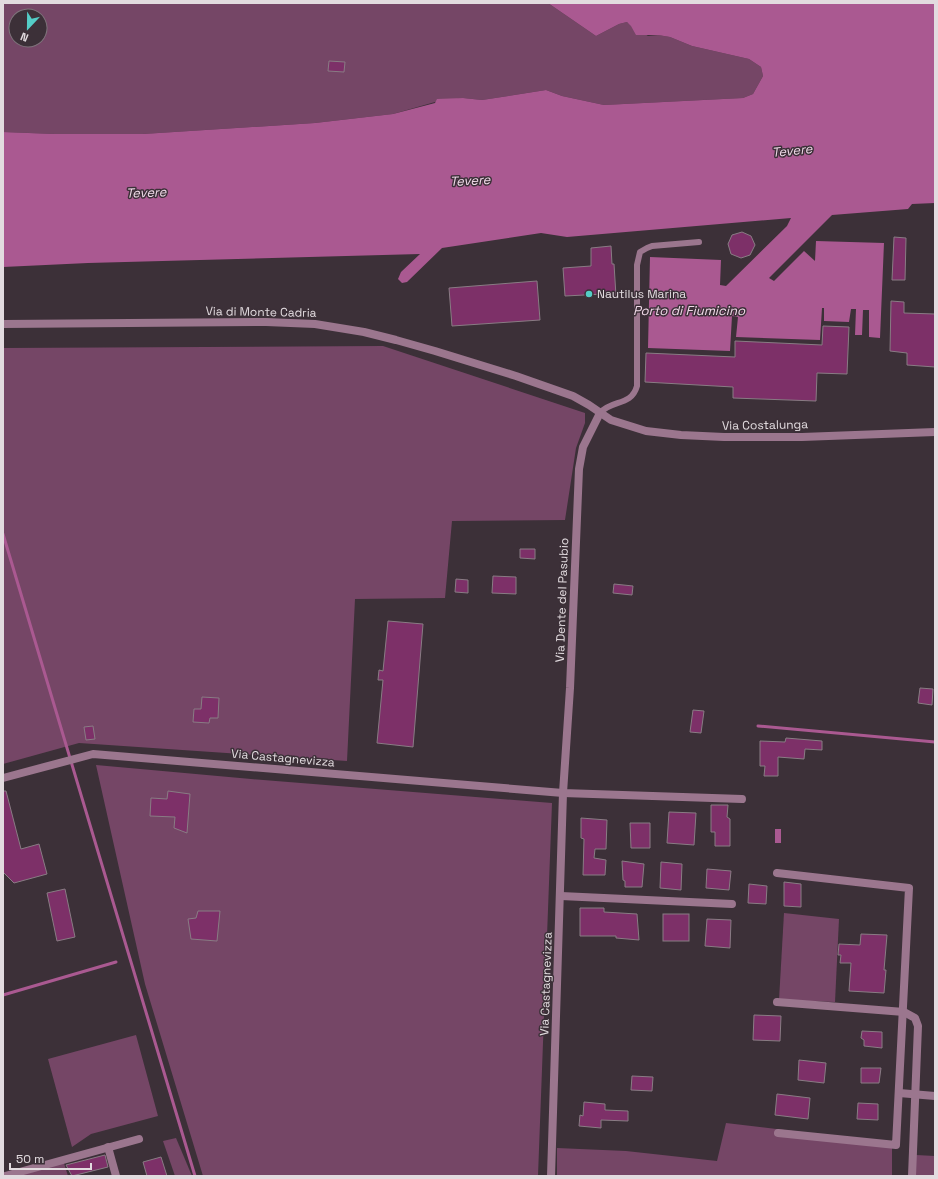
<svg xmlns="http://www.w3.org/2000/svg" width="938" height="1179" font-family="'Space Grotesk',sans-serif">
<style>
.green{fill:#754666;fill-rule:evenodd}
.water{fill:#aa5991}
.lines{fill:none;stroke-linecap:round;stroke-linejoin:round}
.stream{stroke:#aa5991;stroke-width:3}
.building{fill:#7d3068;stroke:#897c84}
.lane{stroke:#9b768e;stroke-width:6}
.street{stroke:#9b768e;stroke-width:8}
.poi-dot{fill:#54cdc7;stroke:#3c3038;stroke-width:1.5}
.labels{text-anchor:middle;stroke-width:3;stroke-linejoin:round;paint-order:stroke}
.poi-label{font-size:12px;fill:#e2dbdf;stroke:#3c3038;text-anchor:start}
.street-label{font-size:12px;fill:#e2dbdf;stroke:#3c3038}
.water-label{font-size:13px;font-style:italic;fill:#f1dae9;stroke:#3c3038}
</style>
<rect width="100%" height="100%" fill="#3c3038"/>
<g class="green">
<path d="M3,3H548L596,36L619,24L627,22L648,36L658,35L670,37L692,46L749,59L761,67L763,76L753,94L743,98L604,105L562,96L546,90L482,100L463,98L435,102L393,114L315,123L143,134H54L3,132ZM16,16H40V40H16Z"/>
<polygon points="383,346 585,413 585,423 576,448 565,520 452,521 445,598 355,599 347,761 79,743 3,764 3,348"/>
<polygon points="96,765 251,779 552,803 538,1176 203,1176 145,984"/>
<polygon points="784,913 839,919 835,1002 779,1000"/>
<polygon points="136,1035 158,1116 91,1134 72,1147 48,1059"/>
<polygon points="726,1123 892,1143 892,1176 557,1176 557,1148 626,1151 717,1161"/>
<polygon points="176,1138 192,1176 175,1176 163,1141"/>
<polygon points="916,1155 935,1156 935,1176 915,1176"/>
<polygon points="63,1160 68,1176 9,1176"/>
</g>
<g class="water">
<polygon points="548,3 935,3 935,203 912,204 908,209 832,215 769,278 774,281 804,251 815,261 816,241 884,243 880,338 869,337 869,310 863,310 862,335 855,335 856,309 851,309 849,322 824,321 824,308 822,308 820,340 736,337 738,317 732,316 730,351 648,348 650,257 721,260 720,285 726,286 787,226 791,218 567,237 541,233 442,248 407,282 402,283 398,279 401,272 420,254 88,263 3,267 3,132 54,134 143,134 315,123 393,114 435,103 437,99 463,98 482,100 546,90 562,96 604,105 743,98 753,94 763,76 761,67 749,59 692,46 670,37 658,35 636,35 631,26 627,22 619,24 596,36"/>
<rect x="775" y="829" width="6" height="14"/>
</g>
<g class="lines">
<g class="stream">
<polyline points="3,534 195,1176"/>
<polyline points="758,726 935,742"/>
<polyline points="3,995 116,962"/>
</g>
</g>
<g class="building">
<polygon points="329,61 345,62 344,72 328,71"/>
<polygon points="742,232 751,236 755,245 750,255 741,258 731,254 728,244 732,235"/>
<polygon points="894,237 906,238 905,280 892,280"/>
<polygon points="611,246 612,264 614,264 616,296 604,297 604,294 565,296 563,268 591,266 591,248"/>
<polygon points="537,281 540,320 452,326 449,288"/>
<polygon points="891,301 904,302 904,313 935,314 935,367 907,365 907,353 890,351"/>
<polygon points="823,326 849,327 847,374 817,373 816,401 733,398 733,387 645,382 646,353 735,357 735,341 822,345"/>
<polygon points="520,549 535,549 535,559 520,558"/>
<polygon points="493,576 516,577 516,594 492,593"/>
<polygon points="456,579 468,580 468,593 455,592"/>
<polygon points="614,584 633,586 632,595 613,593"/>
<polygon points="388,621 423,624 413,747 377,743 383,680 378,680 379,670 383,671"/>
<polygon points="920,688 933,689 932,705 918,703"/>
<polygon points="202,697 219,698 218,718 210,718 209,723 193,722 194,709 201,709"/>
<polygon points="693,710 704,711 701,733 690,732"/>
<polygon points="93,726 95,739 86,740 84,727"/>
<polygon points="786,738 822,741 822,750 805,749 804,759 778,757 778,776 764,776 765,766 760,766 760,741 785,742"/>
<polygon points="3,791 6,791 21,849 39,844 47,874 14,883 3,872"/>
<polygon points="168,791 190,794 187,833 174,828 175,817 150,816 151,798 167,799"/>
<polygon points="711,805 728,805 727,817 730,819 730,846 715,846 715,832 711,832"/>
<polygon points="669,812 696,813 694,845 667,843"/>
<polygon points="581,818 607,820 606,849 595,849 594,858 606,860 605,875 583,875 584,839 581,838"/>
<polygon points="630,823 650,823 650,848 631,848"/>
<polygon points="622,861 644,864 642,887 625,887 625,881 623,880"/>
<polygon points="661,862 682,864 681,890 660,888"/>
<polygon points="707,869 731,871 729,890 706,888"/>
<polygon points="784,882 801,884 801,907 784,906"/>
<polygon points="749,884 767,886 766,904 748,903"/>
<polygon points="65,889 75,937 57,941 47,893"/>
<polygon points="580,908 604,908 604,912 637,914 639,940 616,938 616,936 580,936"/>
<polygon points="198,911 220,911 217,941 191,939 188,919 196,918"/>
<rect x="663" y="914" width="26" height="27"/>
<polygon points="707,919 731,920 730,948 705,946"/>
<polygon points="861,934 887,935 884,970 886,970 884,993 849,991 851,963 840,963 841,955 838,955 839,944 860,945"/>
<polygon points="754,1015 781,1016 780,1041 753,1040"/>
<polygon points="862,1031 882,1032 882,1048 864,1046 864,1040 861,1038"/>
<polygon points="799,1060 826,1063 824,1083 798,1080"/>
<polygon points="861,1068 881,1068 879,1083 861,1083"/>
<polygon points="632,1076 653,1077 652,1091 631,1090"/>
<polygon points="777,1094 810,1098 808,1119 775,1115"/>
<polygon points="584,1102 605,1104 605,1110 628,1111 628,1121 601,1120 601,1128 579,1126 580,1115 583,1116"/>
<polygon points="858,1103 878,1104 878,1120 857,1119"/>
<polygon points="105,1155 108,1167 72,1176 66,1165"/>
<polygon points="161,1157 167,1176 147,1176 143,1162"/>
</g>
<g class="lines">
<path class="lane" d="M600,413C612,399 631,407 637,386V265L640,252L647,248L652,246L699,242"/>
<g class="street">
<polyline points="3,324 266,322 315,324 364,332 396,340 435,351 516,376 573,396 589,405 611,420 646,431 681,435 724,437 802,437 935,432"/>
<polyline points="600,413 583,447 579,469 570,688 563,793 742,799"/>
<polyline points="3,778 93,754 563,793 551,1176"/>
<polyline points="777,873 909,888 896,1145 778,1133"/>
<polyline points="561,896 732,904"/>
<polyline points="777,1002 904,1012 915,1018 918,1026 912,1176"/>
<polyline points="899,1093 935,1096"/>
<polyline points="108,1147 116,1176"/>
<polyline points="5,1176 139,1139"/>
</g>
</g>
<circle class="poi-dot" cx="589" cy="294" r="4"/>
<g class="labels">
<g class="poi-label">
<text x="597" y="298">Nautilus Marina</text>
</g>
<g class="street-label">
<text transform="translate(261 312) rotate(1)" y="4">Via di Monte Cadria</text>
<text transform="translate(765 425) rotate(-1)" y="4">Via Costalunga</text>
<text transform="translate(562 600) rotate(-88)" y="4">Via Dente del Pasubio</text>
<text transform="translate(283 758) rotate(5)" y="4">Via Castagnevizza</text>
<text transform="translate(546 984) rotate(-88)" y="4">Via Castagnevizza</text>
</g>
<g class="water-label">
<text transform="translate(792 150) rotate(-6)" y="5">Tevere</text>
<text transform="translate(470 180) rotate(-3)" y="5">Tevere</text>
<text transform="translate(146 192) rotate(-2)" y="5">Tevere</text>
<text x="689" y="315">Porto di Fiumicino</text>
</g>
</g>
<rect width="938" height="1179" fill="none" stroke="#e2dbdf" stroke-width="8"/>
<g transform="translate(28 28) rotate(202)"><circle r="19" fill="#3c3038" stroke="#7e747b"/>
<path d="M0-3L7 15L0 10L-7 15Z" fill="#54cdc7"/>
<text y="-6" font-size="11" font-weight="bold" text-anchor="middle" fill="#e2dbdf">N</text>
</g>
<path d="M10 1163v6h81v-6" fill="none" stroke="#e2dbdf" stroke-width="2"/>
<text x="16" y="1163" font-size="12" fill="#e2dbdf" stroke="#3c3038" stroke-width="3" paint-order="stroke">50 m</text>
</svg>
